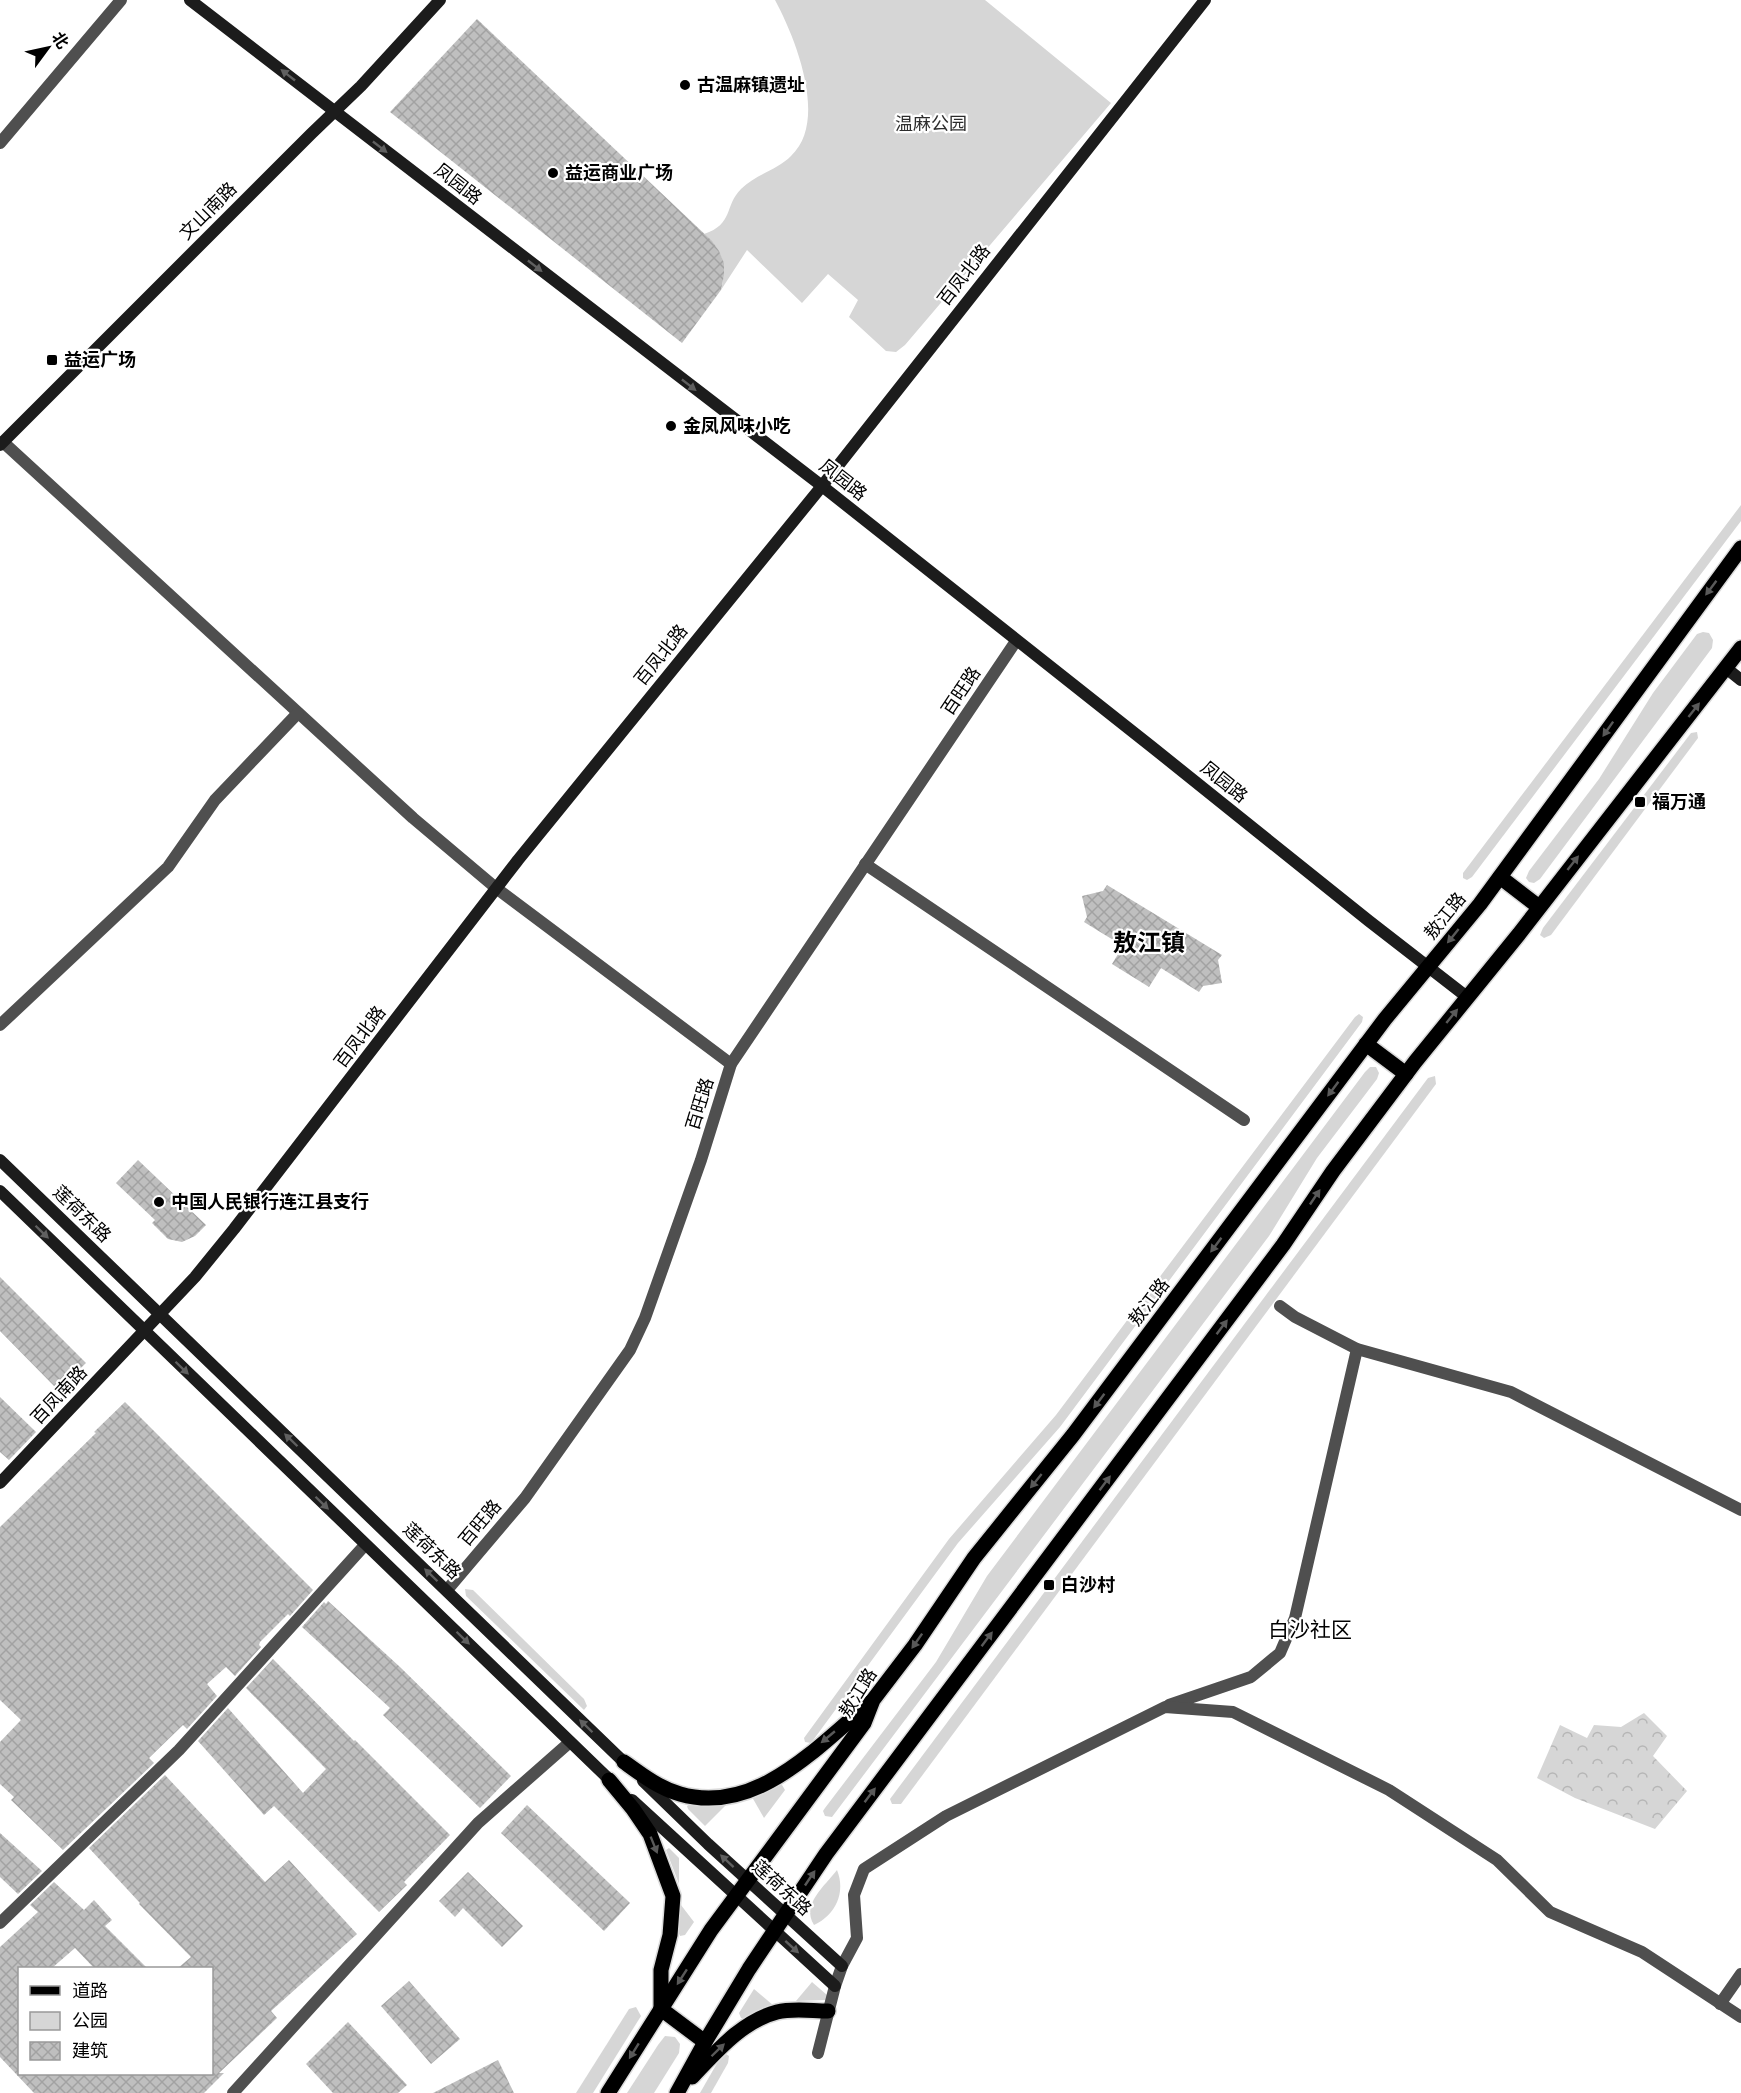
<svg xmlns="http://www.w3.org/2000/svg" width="1741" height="2093" font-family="'IBM Plex Sans','Noto Sans SC',sans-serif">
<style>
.green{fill:#d6d6d6}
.forest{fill:url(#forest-crowns)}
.building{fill:url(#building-cross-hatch)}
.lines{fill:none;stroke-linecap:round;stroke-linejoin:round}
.primary-casing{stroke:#dbdbdb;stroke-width:18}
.street{stroke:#4f4f4f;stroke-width:12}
.secondary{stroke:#1c1c1c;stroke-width:12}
.primary{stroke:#000;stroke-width:15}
.oneway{fill:#606060}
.oneway2{fill:#595959}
.poi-dot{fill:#000;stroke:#fff;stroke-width:2}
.labels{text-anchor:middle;stroke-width:4.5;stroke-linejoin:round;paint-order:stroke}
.poi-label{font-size:18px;font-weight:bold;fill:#000;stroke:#fff;text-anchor:start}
.park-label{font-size:18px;fill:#2d2d2d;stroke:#fff}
.street-label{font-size:18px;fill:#000;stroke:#fff}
.quarter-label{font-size:21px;fill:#000;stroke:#fff}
.district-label{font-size:24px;font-weight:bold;fill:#000;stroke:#fff}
</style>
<defs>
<pattern id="forest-crowns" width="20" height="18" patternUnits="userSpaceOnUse" patternTransform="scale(1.5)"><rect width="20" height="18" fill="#d6d6d6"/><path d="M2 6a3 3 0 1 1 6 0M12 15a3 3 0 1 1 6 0" fill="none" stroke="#b6b6b6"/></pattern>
<pattern id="building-cross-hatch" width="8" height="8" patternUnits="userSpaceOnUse" patternTransform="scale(1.5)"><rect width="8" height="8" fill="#bfbfbf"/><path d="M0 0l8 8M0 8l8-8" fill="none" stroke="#a2a2a2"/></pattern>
</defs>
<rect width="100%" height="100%" fill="#fff"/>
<g class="green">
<path d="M775,0H985L1111,103L905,345L896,352L886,351L849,317L858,300L828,274L802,303L747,250L721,290C727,265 723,251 704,234C734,224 724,206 741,189C755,175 777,170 791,156C829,121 795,37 775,0Z"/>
<polygon points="1741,505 1741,521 1472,877 1467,880 1463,878 1463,873"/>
<polygon points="1703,632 1709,633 1713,640 1712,648 1540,879 1534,883 1529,882 1526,878 1529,871 1599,779 1653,693 1697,634"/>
<polygon points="1697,732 1698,738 1551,935 1544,938 1540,935 1543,928 1691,733"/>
<polygon points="1359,1014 1363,1017 1362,1022 1060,1427 958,1543 811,1743 805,1742 804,1738 949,1539 1056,1415 1355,1017"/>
<polygon points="1370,1067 1376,1067 1379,1073 1377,1079 1317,1158 1269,1236 832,1817 825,1816 823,1811 825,1808 936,1662 987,1576 1365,1072"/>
<polygon points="1435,1076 1436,1084 901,1804 892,1804 890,1799 1428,1078"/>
<polygon points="465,1589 473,1590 584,1699 587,1706 584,1710 466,1596"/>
<polygon points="777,1785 782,1785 785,1790 764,1818 752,1797"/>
<polygon points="692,1803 728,1803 705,1826 688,1809 687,1806"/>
<polygon points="669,1848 679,1858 679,1884 666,1850"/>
<path d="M837,1870C846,1892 836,1915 814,1925C801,1904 825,1886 837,1870Z"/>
<polygon points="681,1905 694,1922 685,1935 680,1936 678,1931"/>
<polygon points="812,1982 827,1995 826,2000 796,2001"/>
<polygon points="754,1989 774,2006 746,2019 741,2018 739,2013"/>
<polygon points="636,2007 641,2016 593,2093 576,2093 629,2009"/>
<polygon points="665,2036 675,2037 680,2044 679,2053 654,2093 627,2093 658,2045"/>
<polygon points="726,2054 729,2056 728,2063 711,2093 700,2093 720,2058"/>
</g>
<polygon class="forest" points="1644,1713 1667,1736 1653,1756 1687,1791 1655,1829 1575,1798 1537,1778 1560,1725 1587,1738 1594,1725 1621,1727"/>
<g class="building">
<polygon points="477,19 712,241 719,251 724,263 724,275 721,290 682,343 390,112"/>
<polygon points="1107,885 1222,955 1218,960 1222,983 1203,986 1199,992 1161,968 1149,987 1112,964 1123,946 1084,922 1087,917 1082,896 1103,891"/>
<polygon points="138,1160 206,1225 195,1236 182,1242 168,1239 152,1223 155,1220 116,1183"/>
<polygon points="0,1277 86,1363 58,1390 0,1331"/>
<polygon points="0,1397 36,1432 9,1460 0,1452"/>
<polygon points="125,1402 313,1590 290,1616 288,1614 260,1642 259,1645 261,1647 235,1676 226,1667 207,1684 217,1696 187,1729 183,1725 149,1758 154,1763 63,1850 11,1800 14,1797 0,1784 0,1742 21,1720 0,1700 0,1527 96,1433 94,1432"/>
<polygon points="328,1601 400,1667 511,1776 480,1808 383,1715 390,1708 302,1627 324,1602 326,1604"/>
<polygon points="273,1659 354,1741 355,1740 450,1835 404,1882 407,1885 379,1912 274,1806 264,1815 198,1741 228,1708 303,1793 326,1769 246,1688"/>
<polygon points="165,1775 265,1882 289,1860 357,1934 271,2011 277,2018 219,2073 224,2073 204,2093 34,2093 0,2057 0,1947 38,1912 30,1905 54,1882 84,1910 94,1900 112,1920 105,1926 147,1968 94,1968 75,1948 52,1968 20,1968 20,2073 212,2073 212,1968 178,1968 191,1957 139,1904 140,1903 89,1848"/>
<polygon points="527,1805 630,1903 604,1931 501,1833"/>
<polygon points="0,1833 42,1871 18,1894 0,1877"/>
<polygon points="468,1872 523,1926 502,1947 463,1908 455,1917 439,1901"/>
<polygon points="409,1981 460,2039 431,2064 381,2006"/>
<polygon points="348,2022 407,2085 398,2093 333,2093 306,2064"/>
<polygon points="498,2060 514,2093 433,2093"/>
</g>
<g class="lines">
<g class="primary-casing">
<g id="primary">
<polyline points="1500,877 1539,907"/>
<polyline points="1366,1044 1406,1074"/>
<path d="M624,1762C642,1775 659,1788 680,1794C756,1816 818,1746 871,1702"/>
<polyline points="609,1780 633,1809 650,1834 673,1896 670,1935 661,1970 661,2009"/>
<polyline points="661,2009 705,2042"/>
<path d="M692,2077C716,2052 742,2021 777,2012C793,2008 812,2011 828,2011"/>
<polyline points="608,2093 711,1930 864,1723 873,1700 915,1645 974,1558 1073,1435 1385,1019 1480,904 1741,548"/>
<polyline points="677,2093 705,2042 749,1969 826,1854 1283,1245 1333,1171 1415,1062 1519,934 1741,648"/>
</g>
</g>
<g class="street">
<polyline points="0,143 121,0"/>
<polyline points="3,442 413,818 496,888 731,1064"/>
<polyline points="865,864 1244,1120"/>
<polyline points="0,1025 168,867 215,800 298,713"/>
<polyline points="1280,1306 1295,1317 1357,1349 1511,1392 1741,1510"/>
<polyline points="447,1590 525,1498 630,1350 645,1318 701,1160 731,1064 1016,641"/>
<polyline points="1169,1705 1251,1677 1280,1653 1295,1618 1357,1349"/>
<polyline points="0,1923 179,1750 365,1545"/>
<polyline points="1720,2004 1741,1974"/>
<polyline points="818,2053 835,1986 842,1966 857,1938 854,1895 864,1869 946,1816 1165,1707 1233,1712 1389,1790 1497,1860 1550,1912 1642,1952 1741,2017"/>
<polyline points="233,2093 478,1823 570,1742"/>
</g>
<g class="secondary">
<polyline points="190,0 822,486 1152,747 1369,921 1467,997"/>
<polyline points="0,445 311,134 361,86 440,0"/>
<polyline points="1726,668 1741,680"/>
<polyline points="0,1160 629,1767"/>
<polyline points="0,1191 614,1784"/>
<polyline points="0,1483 195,1277 234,1229 518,860 822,486 1205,0"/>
<polyline points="643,1781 708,1844 842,1966"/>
<polyline points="632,1800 835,1986"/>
</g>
<use href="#primary" class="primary"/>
</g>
<defs><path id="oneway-solid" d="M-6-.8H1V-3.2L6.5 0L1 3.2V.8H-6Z" transform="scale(1.5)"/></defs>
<g class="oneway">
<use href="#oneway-solid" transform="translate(288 75) rotate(-142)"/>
<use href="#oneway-solid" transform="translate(380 147) rotate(38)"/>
<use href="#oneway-solid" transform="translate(535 266) rotate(38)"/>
<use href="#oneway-solid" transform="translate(689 385) rotate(38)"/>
<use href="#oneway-solid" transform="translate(42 1232) rotate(44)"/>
<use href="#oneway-solid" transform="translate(182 1368) rotate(44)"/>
<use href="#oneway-solid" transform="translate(291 1440) rotate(-136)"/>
<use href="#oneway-solid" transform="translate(322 1503) rotate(44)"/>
<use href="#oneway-solid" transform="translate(431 1575) rotate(-136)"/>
<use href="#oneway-solid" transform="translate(463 1638) rotate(44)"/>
<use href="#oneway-solid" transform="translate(586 1726) rotate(-136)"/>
<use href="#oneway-solid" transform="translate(727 1861) rotate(-137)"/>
<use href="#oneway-solid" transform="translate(792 1947) rotate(42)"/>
</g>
<g class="oneway2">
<use href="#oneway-solid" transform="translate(1711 588) rotate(127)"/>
<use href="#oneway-solid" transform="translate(1694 710) rotate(-52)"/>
<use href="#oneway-solid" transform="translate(1608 729) rotate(125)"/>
<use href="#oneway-solid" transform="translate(1573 863) rotate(-52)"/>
<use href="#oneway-solid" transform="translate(1453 936) rotate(129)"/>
<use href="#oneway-solid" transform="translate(1452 1016) rotate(-51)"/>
<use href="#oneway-solid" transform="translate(1333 1089) rotate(127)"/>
<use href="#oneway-solid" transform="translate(1315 1197) rotate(-56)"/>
<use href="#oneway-solid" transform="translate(1216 1245) rotate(127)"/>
<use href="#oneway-solid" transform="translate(1222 1327) rotate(-53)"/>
<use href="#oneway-solid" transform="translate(1099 1401) rotate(127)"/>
<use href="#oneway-solid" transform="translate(1036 1481) rotate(129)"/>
<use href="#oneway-solid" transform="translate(1105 1483) rotate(-53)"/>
<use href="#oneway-solid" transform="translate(987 1639) rotate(-53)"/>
<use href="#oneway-solid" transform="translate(917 1641) rotate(125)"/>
<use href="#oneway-solid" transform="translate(828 1737) rotate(140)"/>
<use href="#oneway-solid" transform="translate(870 1795) rotate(-53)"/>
<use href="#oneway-solid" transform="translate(654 1845) rotate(68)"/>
<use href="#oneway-solid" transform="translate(810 1878) rotate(-56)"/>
<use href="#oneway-solid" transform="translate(682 1977) rotate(123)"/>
<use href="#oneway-solid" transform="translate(718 2050) rotate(-44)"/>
<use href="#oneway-solid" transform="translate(634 2051) rotate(122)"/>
</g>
<g class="poi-dot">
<circle cx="685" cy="85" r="6"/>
<circle cx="553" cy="173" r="6"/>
<rect x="46" y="354" width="12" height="12" rx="3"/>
<circle cx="671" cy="426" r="6"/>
<rect x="1634" y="796" width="12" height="12" rx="3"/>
<circle cx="159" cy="1202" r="6"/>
<rect x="1043" y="1579" width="12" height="12" rx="3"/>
</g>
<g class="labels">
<g class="poi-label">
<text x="697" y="91">古温麻镇遗址</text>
<text x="565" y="179">益运商业广场</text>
<text x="64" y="366">益运广场</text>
<text x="683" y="432">金凤风味小吃</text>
<text x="1652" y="808">福万通</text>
<text x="171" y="1208">中国人民银行连江县支行</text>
<text x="1061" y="1591">白沙村</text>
</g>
<g class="park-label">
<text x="931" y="130">温麻公园</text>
</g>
<g class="street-label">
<text transform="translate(458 184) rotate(38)" y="6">凤园路</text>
<text transform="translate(208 211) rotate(-45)" y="6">文山南路</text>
<text transform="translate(964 275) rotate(-52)" y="6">百凤北路</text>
<text transform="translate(843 480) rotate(38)" y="6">凤园路</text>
<text transform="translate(661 655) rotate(-51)" y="6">百凤北路</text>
<text transform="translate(961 691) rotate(-56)" y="6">百旺路</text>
<text transform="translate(1224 782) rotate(39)" y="6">凤园路</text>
<text transform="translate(1445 916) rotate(-51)" y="6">敖江路</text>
<text transform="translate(360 1037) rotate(-53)" y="6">百凤北路</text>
<text transform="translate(700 1104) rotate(-73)" y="6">百旺路</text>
<text transform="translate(82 1214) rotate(44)" y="6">莲荷东路</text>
<text transform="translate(1149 1302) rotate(-53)" y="6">敖江路</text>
<text transform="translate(59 1395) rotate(-47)" y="6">百凤南路</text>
<text transform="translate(480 1523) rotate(-50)" y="6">百旺路</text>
<text transform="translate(432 1551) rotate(44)" y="6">莲荷东路</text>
<text transform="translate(858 1693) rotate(-58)" y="6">敖江路</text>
<text transform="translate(782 1888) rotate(42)" y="6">莲荷东路</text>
</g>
<g class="quarter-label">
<text x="1310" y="1637">白沙社区</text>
</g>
<g class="district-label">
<text x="1149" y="951">敖江镇</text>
</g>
</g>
<rect x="18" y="1967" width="195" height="108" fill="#ffffff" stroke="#999999" stroke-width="1.5"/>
<rect x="30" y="1986" width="30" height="9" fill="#000000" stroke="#999999" stroke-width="1.5"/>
<text x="72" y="1997" font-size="18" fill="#000000">道路</text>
<rect x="30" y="2012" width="30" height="18" fill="#d6d6d6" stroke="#999999" stroke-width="1.5"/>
<text x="72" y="2027" font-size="18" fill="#000000">公园</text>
<rect x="30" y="2042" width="30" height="18" fill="url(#building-cross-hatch)" stroke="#999999" stroke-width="1.5"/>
<text x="72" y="2057" font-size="18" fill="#000000">建筑</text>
<g transform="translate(48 48) rotate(57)" stroke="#ffffff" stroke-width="4.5" paint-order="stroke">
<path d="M0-4.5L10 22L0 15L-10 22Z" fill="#000000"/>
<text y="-9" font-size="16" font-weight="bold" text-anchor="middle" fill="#000000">北</text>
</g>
</svg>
